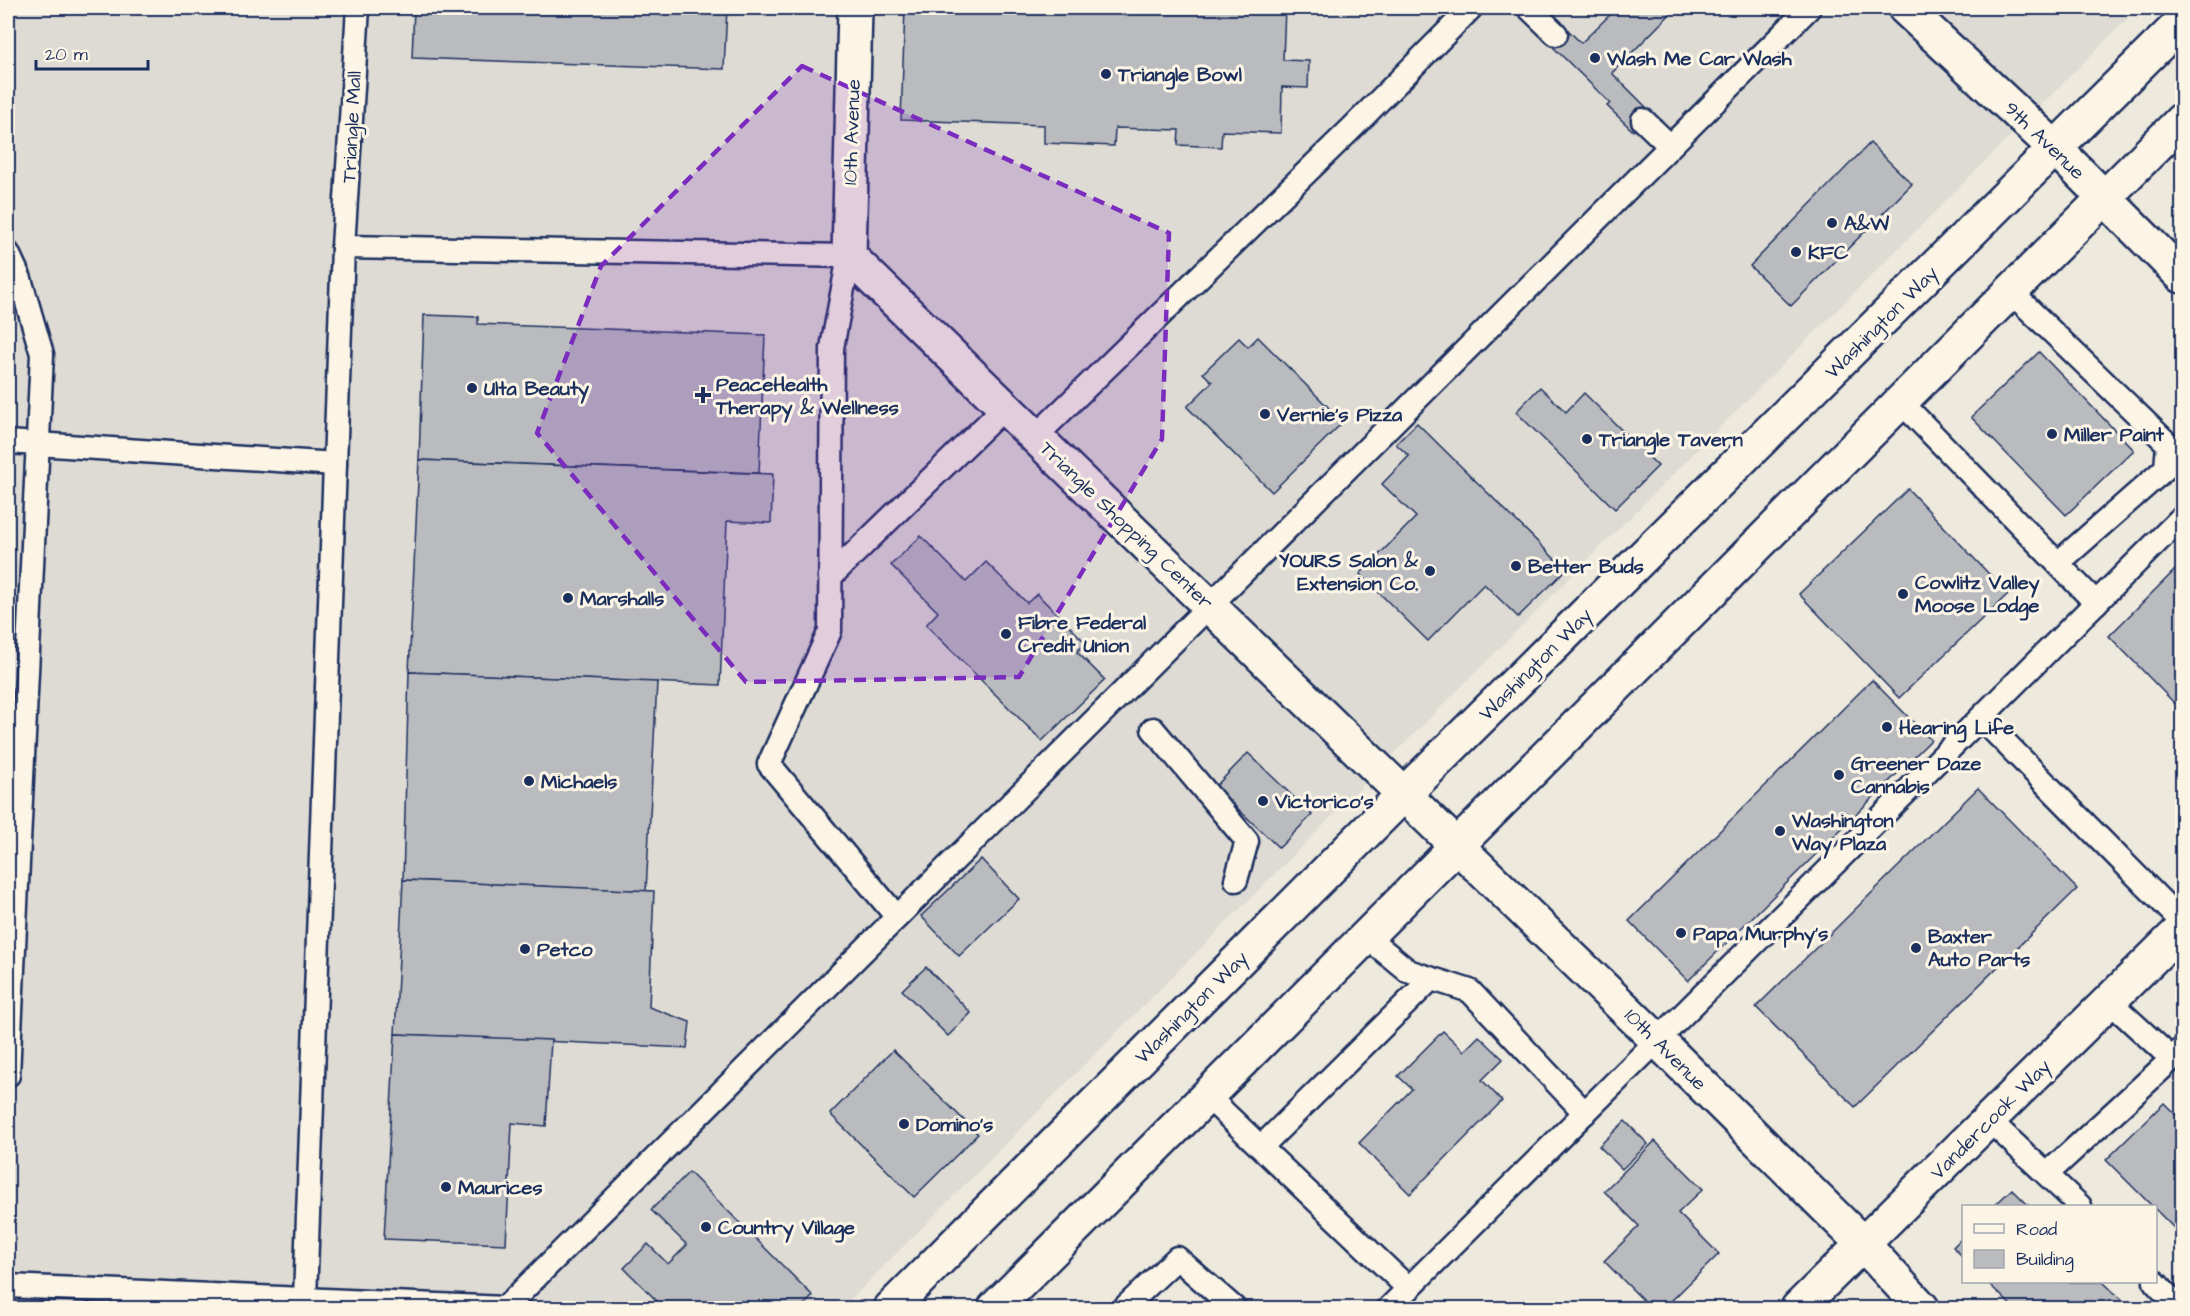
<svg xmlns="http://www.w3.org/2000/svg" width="2190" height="1316" font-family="'Architects Daughter',sans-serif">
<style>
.built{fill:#dedbd4}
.building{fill:#babbbe;stroke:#1b2f5e;stroke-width:1.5}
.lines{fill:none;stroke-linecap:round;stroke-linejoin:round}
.service-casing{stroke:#1b2f5e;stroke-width:27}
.minor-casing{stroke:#1b2f5e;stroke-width:38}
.tertiary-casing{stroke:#1b2f5e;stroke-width:38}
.primary-casing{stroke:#1b2f5e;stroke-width:38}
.service{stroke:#fcf5e5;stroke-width:22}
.minor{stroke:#fcf5e5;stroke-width:33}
.tertiary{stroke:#fcf5e5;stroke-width:33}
.primary{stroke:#fcf5e5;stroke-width:33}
.marked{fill:#7b2cbf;fill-opacity:0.2;stroke:#7b2cbf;stroke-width:4.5;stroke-dasharray:12 8;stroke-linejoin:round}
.poi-dot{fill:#1b2f5e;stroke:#fcf5e5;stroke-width:2}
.labels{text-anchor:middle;stroke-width:6;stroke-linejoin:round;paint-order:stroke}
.poi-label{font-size:20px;font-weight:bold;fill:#1b2f5e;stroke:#fcf5e5;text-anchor:start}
.street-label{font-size:20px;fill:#1b2f5e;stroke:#fcf5e5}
</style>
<rect width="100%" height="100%" fill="#eee9dd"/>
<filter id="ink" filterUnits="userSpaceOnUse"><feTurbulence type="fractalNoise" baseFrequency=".0167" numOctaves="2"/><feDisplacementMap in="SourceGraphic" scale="12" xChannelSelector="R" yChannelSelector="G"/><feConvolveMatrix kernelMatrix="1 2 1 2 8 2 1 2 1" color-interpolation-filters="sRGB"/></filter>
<g filter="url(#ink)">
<polygon class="built" points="8,8 2138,8 842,1308 8,1308"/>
<g class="building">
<polygon points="414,8 727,8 724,69 412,58"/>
<polygon points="905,8 1285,8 1283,60 1309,61 1308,88 1282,87 1281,133 1222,131 1221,147 1178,145 1179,130 1115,128 1114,146 1044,143 1044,125 901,120"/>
<polygon points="1617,8 1676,8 1612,73 1651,112 1633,131 1607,106 1610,103 1548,42 1564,26 1581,43"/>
<polygon points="1870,143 1912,184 1791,306 1750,266"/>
<polygon points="424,315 478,317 478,324 765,335 759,473 419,460"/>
<polygon points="1258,337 1343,422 1272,492 1187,407 1212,382 1203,373 1239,338 1248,347"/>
<polygon points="2039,352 2134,450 2066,515 1971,417"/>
<polygon points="1540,387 1566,412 1584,393 1658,466 1615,509 1516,412"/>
<polygon points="1417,423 1566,570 1518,617 1484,584 1428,641 1360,574 1416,517 1382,484 1409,456 1396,444"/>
<polygon points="419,460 773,474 771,523 727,521 720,685 409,672"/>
<polygon points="1908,489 2008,594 1899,698 1799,594"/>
<polygon points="921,536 966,582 986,562 1027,603 1037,594 1086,643 1077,652 1105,680 1042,741 926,625 938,612 891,565"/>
<polygon points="2182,563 2182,711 2109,636"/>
<polygon points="409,672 657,682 646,891 403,880"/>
<polygon points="1872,680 1931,740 1688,981 1629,921"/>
<polygon points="1248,753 1312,815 1279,848 1215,787"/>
<polygon points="1978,788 2077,889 1855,1107 1756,1007"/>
<polygon points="981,859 1019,899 959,956 921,916"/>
<polygon points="403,880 654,891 649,1007 690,1022 687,1048 395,1034"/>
<polygon points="926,967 971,1013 948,1036 902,990"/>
<polygon points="1443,1031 1464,1051 1479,1036 1503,1059 1482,1080 1502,1101 1410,1194 1359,1143 1412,1089 1398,1076"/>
<polygon points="395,1034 551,1040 546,1126 512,1123 506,1244 384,1239"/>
<polygon points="893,1050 978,1134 914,1197 830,1114"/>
<polygon points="2164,1103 2182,1121 2182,1236 2106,1160"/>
<polygon points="1625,1121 1648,1144 1622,1169 1599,1146"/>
<polygon points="1655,1141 1703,1189 1678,1213 1719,1254 1664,1308 1651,1308 1604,1261 1639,1226 1604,1191"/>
<polygon points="689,1172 813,1296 801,1308 664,1308 624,1268 648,1244 668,1264 687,1245 651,1210"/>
<polygon points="2012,1189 2029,1206 1994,1206"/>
<polygon points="1964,1236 1964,1258 1953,1247"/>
<polygon points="1987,1282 2103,1282 2130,1308 2014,1308"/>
</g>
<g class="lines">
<g class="service-casing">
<g id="service">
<polyline points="1529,8 1556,34"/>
<polyline points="1643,120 1670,146"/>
<polyline points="343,247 358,8"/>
<polyline points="8,253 20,279 42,354 8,1075"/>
<polyline points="2011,292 2168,444 2166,468 2058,563"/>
<polyline points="1901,402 2096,603"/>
<polyline points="1035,437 1352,128 1471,8"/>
<polyline points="8,442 335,464 343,247 849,256 832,348 830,631 769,764 897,917"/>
<polyline points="830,577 1005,407"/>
<polyline points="1981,718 2182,922"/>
<polyline points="1153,729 1247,841 1236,880"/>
<polyline points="1367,937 1408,971 1470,991 1585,1113"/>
<polyline points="2109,1001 2172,1059 2182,1049"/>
<polyline points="1207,1096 1409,1289"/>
<polyline points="1989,1120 2080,1206"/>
<polyline points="1261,1147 1431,979"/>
<polyline points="2047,1174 2172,1059"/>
<polyline points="2155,1282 2179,1308"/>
<polyline points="8,1286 505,1308 1809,8"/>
<polyline points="305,1299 335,464"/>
<polyline points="1124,1308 1177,1258 1234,1308"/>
<polyline points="1389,1308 2182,517"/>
</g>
</g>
<g class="minor-casing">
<polyline id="minor" points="855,8 849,256 1658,1041 1863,1244 1922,1308"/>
</g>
<g class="tertiary-casing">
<g id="tertiary">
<polyline points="1905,8 2056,149 2182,276"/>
<polyline points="1798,1308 2182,929"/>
</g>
</g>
<g class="primary-casing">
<g id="primary">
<polyline points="891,1308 1404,794 2182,22"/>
<polyline points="995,1308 2182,120"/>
</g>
</g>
<use href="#service" class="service"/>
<use href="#minor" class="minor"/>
<use href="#tertiary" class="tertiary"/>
<use href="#primary" class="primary"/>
</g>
</g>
<path class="marked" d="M802,66L1169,233L1162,439L1019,677L746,682L537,433L601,266Z"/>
<g class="poi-dot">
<circle cx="1595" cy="58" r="6"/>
<circle cx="1106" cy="74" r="6"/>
<circle cx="1832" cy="223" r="6"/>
<circle cx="1796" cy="252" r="6"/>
<circle cx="472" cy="388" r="6"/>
<path d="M700 386h6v6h6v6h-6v6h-6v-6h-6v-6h6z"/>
<circle cx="1265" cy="414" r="6"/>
<circle cx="2052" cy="434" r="6"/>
<circle cx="1587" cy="439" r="6"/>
<circle cx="1516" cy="566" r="6"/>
<circle cx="1430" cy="571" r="6"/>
<circle cx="1903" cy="594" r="6"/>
<circle cx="568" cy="598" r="6"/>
<circle cx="1006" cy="634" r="6"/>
<circle cx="1887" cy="727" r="6"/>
<circle cx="1839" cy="775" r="6"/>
<circle cx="529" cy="781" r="6"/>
<circle cx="1263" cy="801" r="6"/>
<circle cx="1780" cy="831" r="6"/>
<circle cx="1681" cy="933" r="6"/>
<circle cx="1916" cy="948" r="6"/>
<circle cx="525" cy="949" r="6"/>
<circle cx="904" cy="1124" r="6"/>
<circle cx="446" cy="1187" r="6"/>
<circle cx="706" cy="1227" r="6"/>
</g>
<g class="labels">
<g class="poi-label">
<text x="1607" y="65">Wash Me Car Wash</text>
<text x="1118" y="81">Triangle Bowl</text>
<text x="1844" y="230">A&amp;W</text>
<text x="1808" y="259">KFC</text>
<text x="716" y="391">PeaceHealth<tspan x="716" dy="23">Therapy &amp; Wellness</tspan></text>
<text x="484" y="395">Ulta Beauty</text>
<text x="1277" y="421">Vernie's Pizza</text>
<text x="2064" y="441">Miller Paint</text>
<text x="1599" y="446">Triangle Tavern</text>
<text x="1418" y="567" text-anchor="end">YOURS Salon &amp;<tspan x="1418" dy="23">Extension Co.</tspan></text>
<text x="1528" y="573">Better Buds</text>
<text x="1915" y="589">Cowlitz Valley<tspan x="1915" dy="23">Moose Lodge</tspan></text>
<text x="580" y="605">Marshalls</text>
<text x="1018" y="629">Fibre Federal<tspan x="1018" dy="23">Credit Union</tspan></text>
<text x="1899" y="734">Hearing Life</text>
<text x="1851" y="770">Greener Daze<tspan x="1851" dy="23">Cannabis</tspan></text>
<text x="541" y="788">Michaels</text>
<text x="1275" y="808">Victorico's</text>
<text x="1792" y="827">Washington<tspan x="1792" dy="23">Way Plaza</tspan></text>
<text x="1693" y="940">Papa Murphy's</text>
<text x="1928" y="943">Baxter<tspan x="1928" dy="23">Auto Parts</tspan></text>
<text x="537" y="956">Petco</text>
<text x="916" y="1131">Domino's</text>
<text x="458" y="1194">Maurices</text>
<text x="718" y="1234">Country Village</text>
</g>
<g class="street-label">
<text transform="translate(351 127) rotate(-87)" y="7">Triangle Mall</text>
<text transform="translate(851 132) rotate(-88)" y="7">10th Avenue</text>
<text transform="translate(2045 140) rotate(44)" y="7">9th Avenue</text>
<text transform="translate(1881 322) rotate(-45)" y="7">Washington Way</text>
<text transform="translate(1127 525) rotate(44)" y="7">Triangle Shopping Center</text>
<text transform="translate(1535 664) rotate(-45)" y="7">Washington Way</text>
<text transform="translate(1191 1007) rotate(-45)" y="7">Washington Way</text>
<text transform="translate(1666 1049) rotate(45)" y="7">10th Avenue</text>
<text transform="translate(1990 1119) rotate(-45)" y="7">Vandercook Way</text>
</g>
</g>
<rect width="2190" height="1316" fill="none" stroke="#fcf5e5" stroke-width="30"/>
<rect x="15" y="15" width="2160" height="1286" fill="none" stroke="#1b2f5e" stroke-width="2" filter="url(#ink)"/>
<rect x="1962" y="1205" width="195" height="78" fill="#fcf5e5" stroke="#a2a6af" stroke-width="1.5"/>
<rect x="1974" y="1224" width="30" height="9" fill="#fcf5e5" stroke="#a2a6af" stroke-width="1.5"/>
<text x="2016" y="1235" font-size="18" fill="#1b2f5e">Road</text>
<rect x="1974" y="1250" width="30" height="18" fill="#babbbe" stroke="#a2a6af" stroke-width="1.5"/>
<text x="2016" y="1265" font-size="18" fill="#1b2f5e">Building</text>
<path d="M36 60v9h112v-9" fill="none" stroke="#1b2f5e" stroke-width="3"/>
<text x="45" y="60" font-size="18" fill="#1b2f5e" stroke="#fcf5e5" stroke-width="4.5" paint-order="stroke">20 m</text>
</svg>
